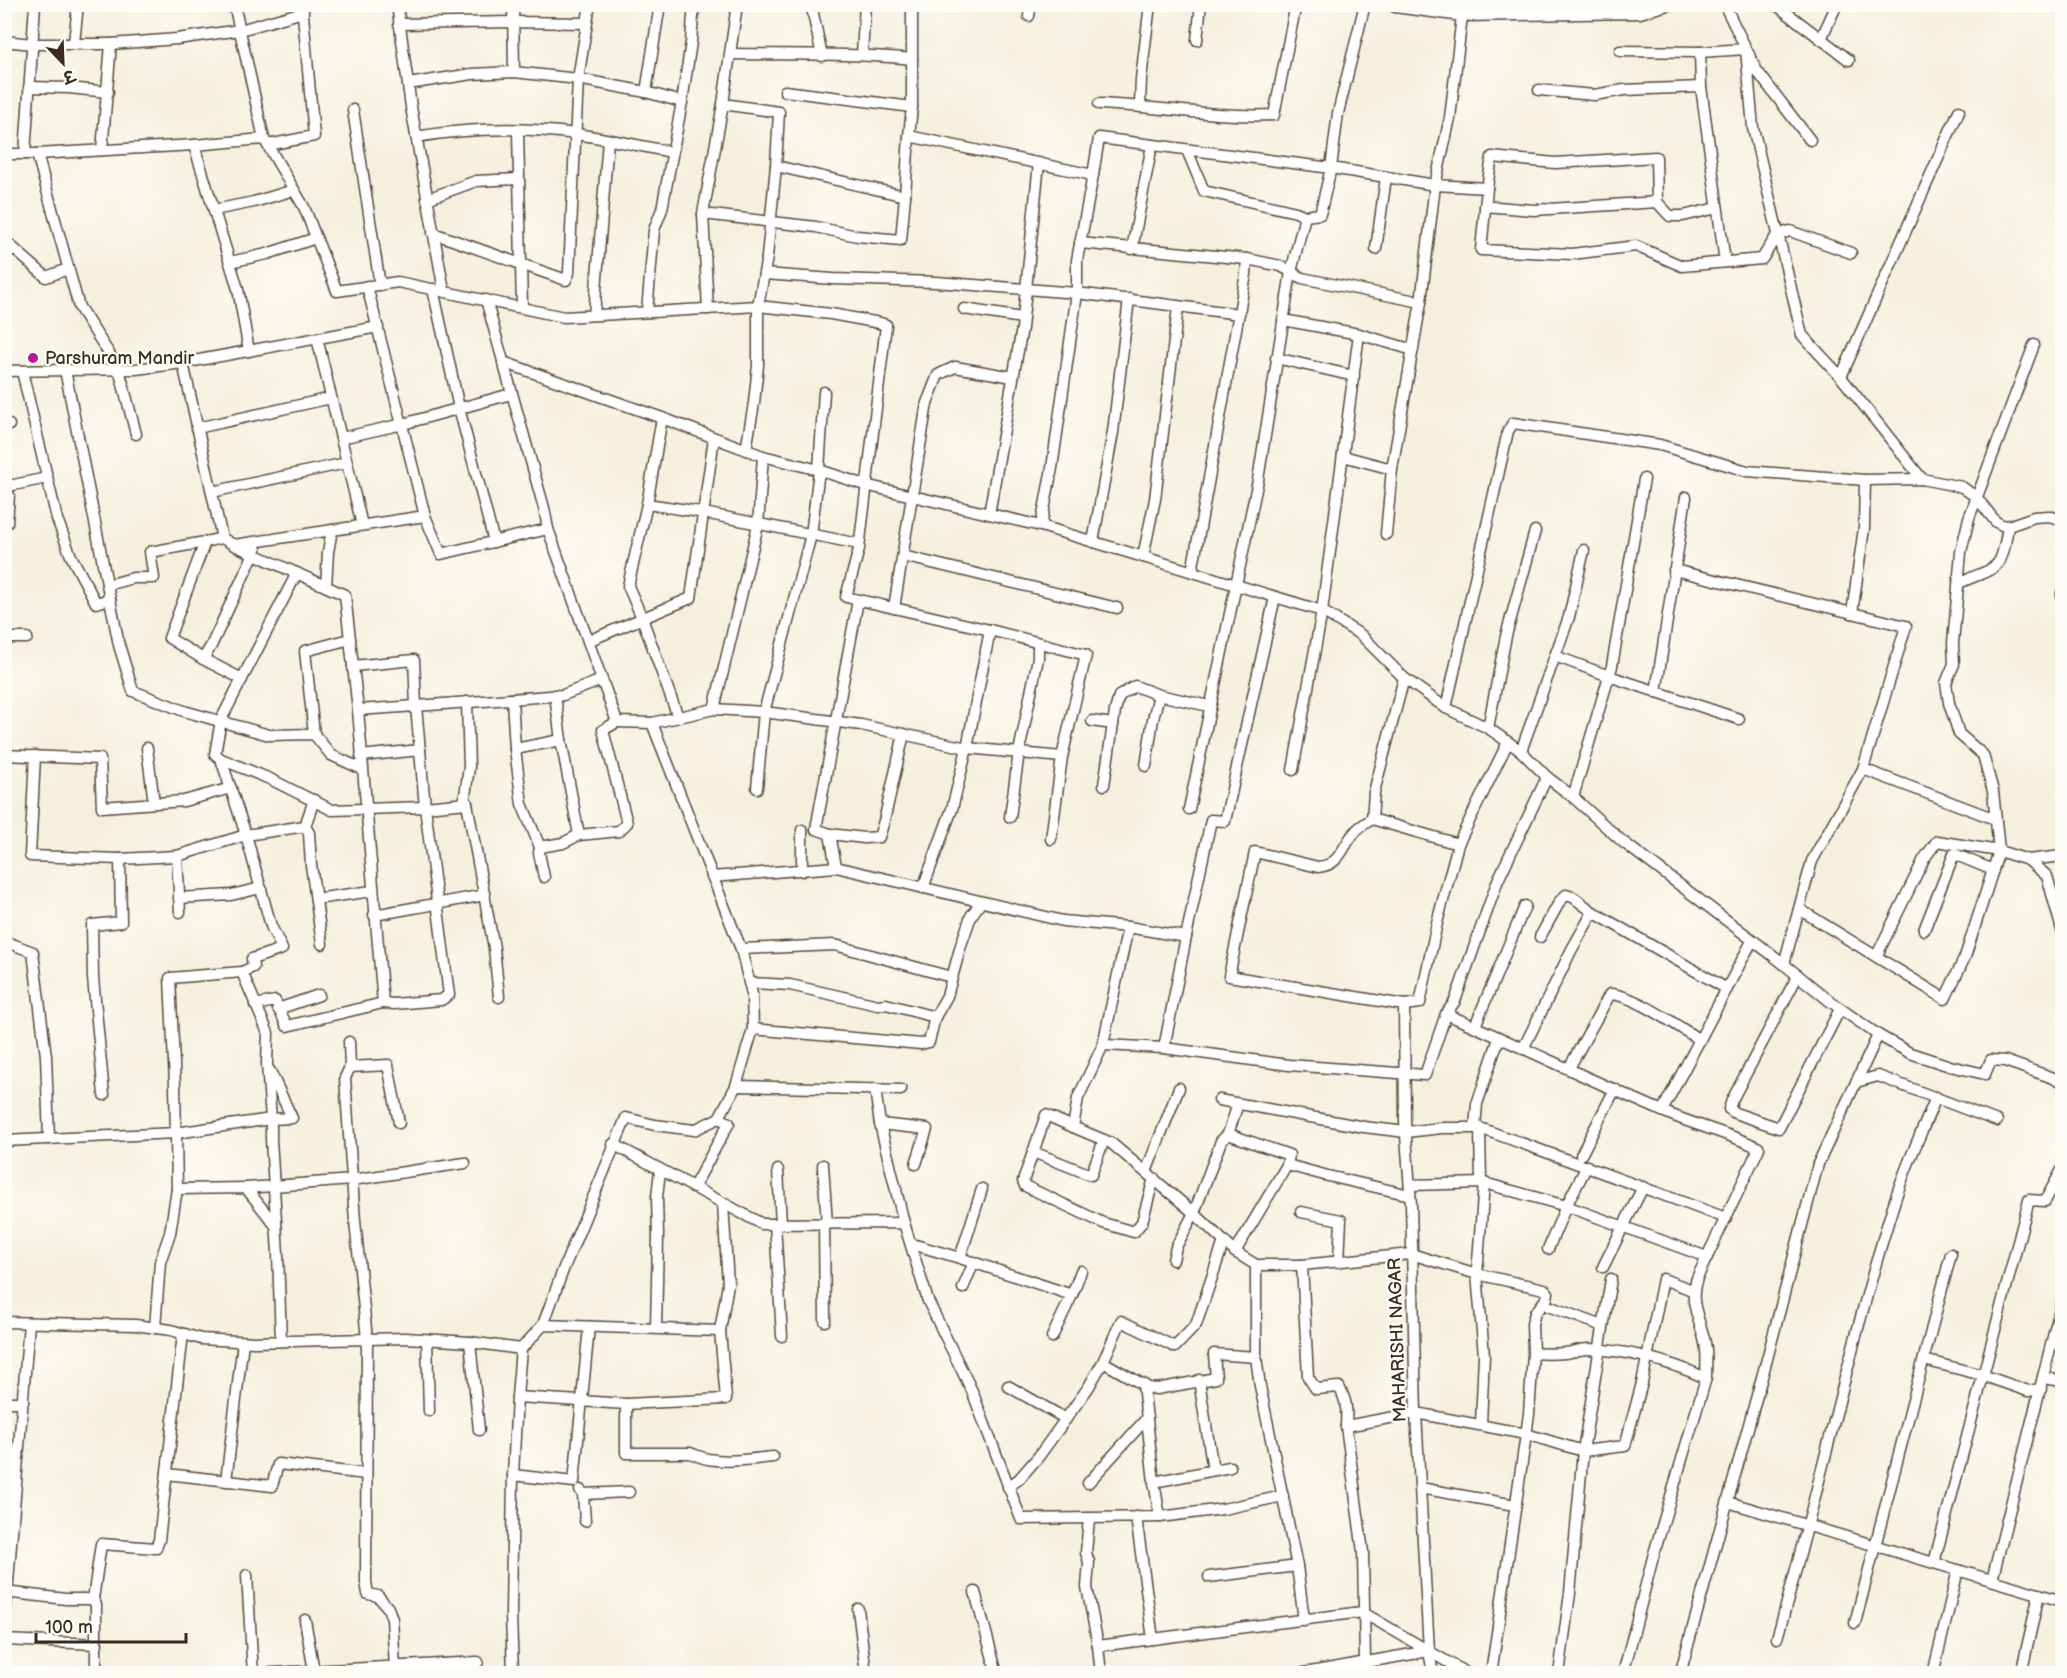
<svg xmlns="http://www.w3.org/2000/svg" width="2067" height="1678" font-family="'Balsamiq Sans','Playpen Sans Deva',sans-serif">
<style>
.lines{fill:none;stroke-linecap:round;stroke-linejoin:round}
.minor-casing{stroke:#57483b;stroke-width:13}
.minor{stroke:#fff;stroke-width:10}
.poi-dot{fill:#b5179e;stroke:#fdfcf7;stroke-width:2}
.labels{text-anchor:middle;stroke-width:4.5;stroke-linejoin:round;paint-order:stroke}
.poi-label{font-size:18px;fill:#3b2a1e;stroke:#fdfcf7;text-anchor:start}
.street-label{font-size:18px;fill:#3b2a1e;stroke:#fdfcf7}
</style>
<rect width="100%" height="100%" fill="#fdfcf7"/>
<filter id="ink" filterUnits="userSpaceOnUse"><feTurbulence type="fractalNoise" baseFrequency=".0167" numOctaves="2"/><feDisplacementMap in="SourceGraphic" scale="12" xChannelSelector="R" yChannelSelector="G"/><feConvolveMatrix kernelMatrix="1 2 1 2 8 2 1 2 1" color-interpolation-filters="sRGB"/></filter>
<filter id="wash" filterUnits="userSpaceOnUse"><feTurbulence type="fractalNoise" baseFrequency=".008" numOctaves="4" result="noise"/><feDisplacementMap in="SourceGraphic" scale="24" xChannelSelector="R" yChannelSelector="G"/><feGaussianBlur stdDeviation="1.35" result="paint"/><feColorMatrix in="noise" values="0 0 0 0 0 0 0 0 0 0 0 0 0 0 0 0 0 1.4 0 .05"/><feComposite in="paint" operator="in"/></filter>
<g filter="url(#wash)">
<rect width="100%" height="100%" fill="#f5f0de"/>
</g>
<g filter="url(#ink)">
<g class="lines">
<g class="minor-casing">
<g id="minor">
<polyline points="234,4 264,139 304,207 337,291 398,282 564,317 758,306 831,314 880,323 886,325 859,549 846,597 990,630 967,748 861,725 764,712 714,709"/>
<polyline points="397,4 411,107 444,291"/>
<polyline points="513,4 514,72"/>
<polyline points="811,4 822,56"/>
<polyline points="1365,4 1338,113 1331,168 1435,185 1487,188 1481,250 1572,254 1636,246 1682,266 1762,259 1777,235 1790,231 1851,253"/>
<polyline points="1724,4 1757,71 1810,140"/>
<polyline points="1775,4 1849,60"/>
<polyline points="1395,7 1462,16 1640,13 1671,4"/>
<polyline points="1029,16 1031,4"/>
<polyline points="399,24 513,22 586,23"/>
<polyline points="1821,39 1837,4"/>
<polyline points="1197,40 1201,4"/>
<polyline points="4,41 32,44 111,44 177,39 240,30 303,12"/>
<polyline points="74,43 78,4"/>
<polyline points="1620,51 1700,52 1746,49 1753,128 1802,335 1841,377 1922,479"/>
<polyline points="1700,52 1701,87 1725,262"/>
<path d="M730,54C791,55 851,53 912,59"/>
<polyline points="862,54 865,4"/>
<polyline points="408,84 472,74 514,72 578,79 646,92 682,102"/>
<polyline points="29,87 69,88 108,92"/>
<polyline points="1539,90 1594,95 1624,90 1701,87"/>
<polyline points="785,91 912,107 909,136"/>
<polyline points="646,92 660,4"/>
<polyline points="723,104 779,112 776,166 767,257 758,306 758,365 754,403 746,450"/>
<path d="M1099,104C1156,106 1217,118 1274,115L1296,4"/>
<polyline points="1140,105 1141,79 1150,4"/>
<polyline points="912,107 912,4"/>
<polyline points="353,110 380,285"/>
<polyline points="518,131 522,308"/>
<path d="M416,137C468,128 525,127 577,134C609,139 640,146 672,152"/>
<polyline points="194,145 264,139"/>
<polyline points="268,145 314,136 302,4"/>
<polyline points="102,150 111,44"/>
<polyline points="4,154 37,154 79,307 119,369 136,434"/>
<polyline points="25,154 35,4"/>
<polyline points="37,154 194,145 238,289 249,351"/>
<polyline points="776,166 905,196 909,136 1093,175 1099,138 1331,168 1320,214 1305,216 1296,212 1204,191 1187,150"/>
<polyline points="1487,188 1492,157 1555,163 1656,157 1657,202 1670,216 1683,216 1717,208"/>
<polyline points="427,199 476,181 519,179"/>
<polyline points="1485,206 1534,210 1657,202"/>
<polyline points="214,210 254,202 294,190"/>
<polyline points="703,214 816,227 857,236 901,240 905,196"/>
<polyline points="433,233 566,280 569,273 578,79 590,4"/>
<polyline points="4,240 46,277 68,269"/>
<polyline points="1080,243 1247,259 1281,266 1302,278 1421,302"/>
<polyline points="1132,249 1152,145"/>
<polyline points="1376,249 1386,177"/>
<polyline points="230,262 267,254 316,238"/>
<polyline points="764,274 833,279 936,282 1077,293 1239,314"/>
<polyline points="367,286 425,516 441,554 548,529"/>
<polyline points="433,289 459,408 494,542"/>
<polyline points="486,300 544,508 548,529 617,722 652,723 741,949 752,994 753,1029 736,1086 719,1118 694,1130 655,1125 626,1118 563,1270 543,1325"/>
<polyline points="708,309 703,214 723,104 737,4"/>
<polyline points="964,309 1022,318"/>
<polyline points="647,312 654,230 662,209 682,102 691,42 694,4"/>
<polyline points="594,315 608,140"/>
<polyline points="1283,320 1359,334 1413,350"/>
<polyline points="317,338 341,438"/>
<polyline points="2034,345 1969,518 1961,552 1953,643 1954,664 1946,683 1949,703 1959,734 1983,755 1993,791 1999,851 2028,860 2047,876 2062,930"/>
<polyline points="1276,358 1354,376"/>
<polyline points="503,362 662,418 763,456 819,470 865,485 1041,526 1322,611 1361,635 1404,678 1446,708 1488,728 1521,751 1547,777 1573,797 1623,842 1775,957 1831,1002 1878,1035 1910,1053 1950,1066 1985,1074 1991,1060 2005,1061 2062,1081"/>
<polyline points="183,363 222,538 234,545 425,516"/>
<polyline points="65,370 119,645 133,691 184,711 269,735 314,734 331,755 362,769"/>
<polyline points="4,371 136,369 183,363 378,327"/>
<polyline points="22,371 57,519 71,556 96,603 110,599"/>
<polyline points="1841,377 1959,111"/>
<polyline points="662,418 647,504 694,511 859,544"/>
<polyline points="4,423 9,425"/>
<polyline points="197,428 331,398"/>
<polyline points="1343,456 1392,469 1386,534"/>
<polyline points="1392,469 1421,302 1435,185 1450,118 1462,16"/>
<polyline points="4,487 47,478"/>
<polyline points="4,492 9,495 7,523"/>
<polyline points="212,492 346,463"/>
<polyline points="647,504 628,586 642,618 678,717"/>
<polyline points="989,514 1022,328 1039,163"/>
<polyline points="362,525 341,438 403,424 511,394"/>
<polyline points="1041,526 1052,468 1077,293 1077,260 1093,175"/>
<polyline points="222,538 205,542 169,638 203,659 242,679 221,720 215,754 221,759 246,835 271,926 282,949 252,959 253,967 242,972 268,1033 267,1064 271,1119 271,1139 278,1254 281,1341"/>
<polyline points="1093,542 1113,432 1129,299"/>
<polyline points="234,545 345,595 358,710 383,1003 287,1026 275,1001 255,1005"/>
<polyline points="903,556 1117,608"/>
<polyline points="1143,557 1155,499 1178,307"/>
<polyline points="1674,570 1906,626 1863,769 1812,861 1784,964"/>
<polyline points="1192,572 1246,274 1247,259"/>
<path d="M1959,583C2000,565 2001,572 2008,526"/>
<polyline points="107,585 133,578 154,578 150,552 205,542"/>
<polyline points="326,586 328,552 332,530"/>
<polyline points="2062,596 2062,593"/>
<polyline points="894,608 927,403 938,375 955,367 1013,377"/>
<polyline points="1852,613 1864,528 1865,480"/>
<polyline points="990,630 1086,655 1062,757 1051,839"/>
<polyline points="4,638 27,638"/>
<polyline points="588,641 691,598 714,438"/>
<polyline points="1555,656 1609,676 1739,719"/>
<polyline points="203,659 211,646 256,549"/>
<polyline points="353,666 414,660 416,706 563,695 602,680"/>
<polyline points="1404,678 1374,792 1372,819 1458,844"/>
<polyline points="242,679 297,573"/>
<polyline points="1656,692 1686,497"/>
<polyline points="555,695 561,740 579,835"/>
<polyline points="512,699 515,749 522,804 540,847 539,853 544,877"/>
<polyline points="1446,708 1508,431 1513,423 1660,445 1747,471 1865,480 1922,479 1962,487 1976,497 1996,522 2002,525 2008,526 2034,517 2049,516 2062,520"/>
<polyline points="358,710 416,706 425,807 467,803 494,948 499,997"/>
<polyline points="1092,721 1113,724"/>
<polyline points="652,723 714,709 758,525 763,456"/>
<polyline points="1488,728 1506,636 1535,531"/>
<polyline points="314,734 305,651 350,639"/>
<polyline points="147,748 154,803"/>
<polyline points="515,749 561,740"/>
<polyline points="1521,751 1569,617 1584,550"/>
<polyline points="4,755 100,759 102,807 184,801 231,788"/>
<polyline points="35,756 30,856 120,859 177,856 246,835 305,826"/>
<polyline points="361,756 420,750"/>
<polyline points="221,759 270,779 332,810 425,807 449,995 441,1000 394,1004 383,1003"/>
<polyline points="1146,766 1153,719 1159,695"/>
<polyline points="1863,769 1995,819"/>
<polyline points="1293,770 1322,611 1359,334"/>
<polyline points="1104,785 1115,711 1119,696 1135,686 1159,695 1209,706"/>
<polyline points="757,788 764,712 811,535 819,470 824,392"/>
<polyline points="1573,797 1612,666 1644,479"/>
<polyline points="314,800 305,826 309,833 311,865 322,944"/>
<polyline points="464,803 469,767 467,702"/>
<polyline points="1189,809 1258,480 1291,272 1305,216"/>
<polyline points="1010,817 1019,752 1038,658 1038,643"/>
<path d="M1372,819C1366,823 1360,826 1356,831C1342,845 1342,865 1318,867L1255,852L1229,976L1404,1005L1420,1003L1437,923L1458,844L1508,742"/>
<polyline points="802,830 802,871"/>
<polyline points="830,834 864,838 879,837 884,821 904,734"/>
<polyline points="540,847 563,843 579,835 619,831 627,823 603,730 617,722"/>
<polyline points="177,856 180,912"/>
<polyline points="2028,860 2062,856"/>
<polyline points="836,867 830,834 816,829 858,600"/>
<polyline points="712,877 836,867 1063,921 1128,927 1186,937 1164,1048"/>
<polyline points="923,888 952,809 967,748 1062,757"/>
<polyline points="179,898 231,895 261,888"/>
<polyline points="316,899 372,891"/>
<polyline points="1799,909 1945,999 1965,957 1999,851 1937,841 1924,859 1877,955"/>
<polyline points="374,915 485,895"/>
<polyline points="1128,927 1103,1045 1078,1098 1073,1127 1111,1143 1194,1213 1235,1252 1256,1265 1302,1265 1411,1254 1477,1274 1544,1289 1548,1293 1547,1298 1535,1313 1532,1324 1533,1353 1529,1414 1491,1674"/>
<polyline points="1924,930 1954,854 1993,870"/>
<polyline points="1186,937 1211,820 1225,821 1275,597"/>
<polyline points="1540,937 1560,901 1566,895 1573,897 1593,912"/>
<polyline points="4,941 33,952 46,1056 49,1139"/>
<polyline points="741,949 835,945 951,977"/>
<polyline points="242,972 170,978 175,1085 177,1189 246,1188 276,1226"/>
<polyline points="1798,975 1732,1100 1729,1109 1735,1113 1779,1128 1840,1009"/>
<polyline points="749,983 790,985 878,1005 886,1004 935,1017"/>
<polyline points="1404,1005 1405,1122 1411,1204 1416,1413 1429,1651 1433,1674"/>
<polyline points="278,1009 319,995"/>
<path d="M1446,1014C1518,1045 1588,1079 1660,1110C1692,1125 1727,1132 1759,1148L1697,1278C1687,1305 1703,1323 1706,1349C1707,1358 1706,1369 1706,1378L1653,1557L1623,1674"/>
<polyline points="1475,1026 1525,906"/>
<polyline points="753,1029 921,1044 929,1042 935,1017 947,996 961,945 971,916 981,902"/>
<polyline points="349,1042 350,1067 345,1078 355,1221 367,1339 366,1582 368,1594 378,1596 388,1608 392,1619 395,1667"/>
<polyline points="1103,1045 1164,1048 1289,1065 1425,1075 1446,1014 1455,1001 1498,880 1547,777"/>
<polyline points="1523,1049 1572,949 1593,912 1727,989"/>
<polyline points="350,1067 388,1065 399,1123"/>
<path d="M1569,1068L1610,994C1635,995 1677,1026 1700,1040"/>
<polyline points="1856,1082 1878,1076 1997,1121"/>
<polyline points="736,1086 901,1090"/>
<polyline points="875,1089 880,1124 904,1223"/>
<polyline points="104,1095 93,978 92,925 121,922 120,859"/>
<polyline points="1219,1100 1364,1127 1406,1132 1442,1128 1480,1128 1726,1218"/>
<polyline points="1662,1111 1752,941"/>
<polyline points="880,1124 927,1129 916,1164"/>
<polyline points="1073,1127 1046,1115 1023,1181 1025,1186 1103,1223 1134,1232 1142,1222 1154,1178"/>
<polyline points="1475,1127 1477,1104 1499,1038"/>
<polyline points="1480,1128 1481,1183"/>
<polyline points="1228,1134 1289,1155 1287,1165"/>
<polyline points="4,1141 176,1133 271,1119 292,1118 270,1071"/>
<polyline points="613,1144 762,1224 904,1223 928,1301 972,1391 1021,1519 1160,1517 1154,1482 1230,1467"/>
<polyline points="1033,1152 1091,1175 1104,1140"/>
<polyline points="1581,1155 1615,1089"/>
<polyline points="823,1165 827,1224"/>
<polyline points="778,1170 781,1224"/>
<polyline points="1146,1172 1179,1088"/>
<polyline points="1410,1185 1484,1183 1566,1206 1707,1257"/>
<polyline points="246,1188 352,1180 465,1163"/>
<polyline points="693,1188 729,1123 719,1118"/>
<polyline points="1301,1212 1341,1220 1339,1262"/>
<polyline points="824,1223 825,1321"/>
<polyline points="775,1224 782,1336"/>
<polyline points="912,1244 960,1258 1072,1295 1081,1271"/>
<polyline points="1548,1249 1566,1206 1587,1166"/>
<polyline points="1235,1252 1287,1165 1328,1176 1410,1195"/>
<polyline points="960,1258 982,1189"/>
<polyline points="1173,1260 1176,1247 1194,1213 1221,1141 1228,1134 1238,1104"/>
<polyline points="1256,1265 1256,1357 1260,1386 1297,1566 1304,1620"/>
<path d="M1302,1265L1308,1377L1316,1389L1339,1387C1347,1401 1347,1410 1346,1426L1363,1552L1365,1662"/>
<polyline points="1603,1267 1643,1187"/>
<polyline points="1611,1279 1583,1451 1625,1446 1642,1383 1663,1279 1692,1290"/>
<polyline points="963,1288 974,1262"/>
<polyline points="1548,1306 1603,1326"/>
<polyline points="4,1322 135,1325 171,1330 201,1339 254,1342 406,1338 470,1342 521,1349 543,1325 720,1331 728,1284 723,1204"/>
<polyline points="155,1328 160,1262 170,1233 177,1189"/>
<polyline points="656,1328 658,1237 657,1197 660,1170"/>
<polyline points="1052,1337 1072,1295"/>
<polyline points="427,1340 429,1411"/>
<polyline points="470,1342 479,1430"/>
<polyline points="521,1349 517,1397 626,1404 726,1399 720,1331"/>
<path d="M1533,1353C1544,1354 1554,1354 1565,1353C1573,1352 1581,1349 1588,1349C1628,1350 1670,1362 1706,1378"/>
<polyline points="1924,1360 1982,1375 2028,1391 2041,1389"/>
<polyline points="1103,1362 1149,1388 1157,1389 1216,1378 1214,1354 1256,1357"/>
<polyline points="2044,1378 2062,1381"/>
<polyline points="1199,1380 1213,1470"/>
<polyline points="1143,1384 1154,1482"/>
<polyline points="1008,1386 1066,1419"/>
<polyline points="4,1402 23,1402"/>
<path d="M626,1404V1453H690C696,1455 702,1458 708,1459C729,1463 752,1459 773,1457"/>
<polyline points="1481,1424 1484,1355 1477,1274 1484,1183"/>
<polyline points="1346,1426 1416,1413 1526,1434 1583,1451 1570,1593 1559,1674"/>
<polyline points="167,1474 272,1486 278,1464 366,1474"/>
<polyline points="513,1475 517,1397"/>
<polyline points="226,1481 243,1342"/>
<polyline points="1088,1483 1147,1418"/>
<polyline points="1008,1487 1019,1479 1039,1456 1088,1388 1103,1362 1121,1321 1175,1347 1196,1325 1224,1241"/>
<polyline points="1420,1488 1515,1505"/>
<polyline points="580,1490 583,1494 585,1521"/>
<polyline points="583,1494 629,1492"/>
<polyline points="1728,1502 2062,1601"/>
<polyline points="1136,1517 1153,1639"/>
<polyline points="1160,1517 1223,1509 1283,1496"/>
<polyline points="1089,1518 1086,1553 1089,1562 1087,1587 1098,1646 1101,1674"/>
<polyline points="1934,1563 2029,1200 2045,1201 2062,1170"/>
<polyline points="247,1575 253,1674"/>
<polyline points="1209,1577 1297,1566"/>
<polyline points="1992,1580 2062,1301"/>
<polyline points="4,1592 66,1599 93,1599"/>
<polyline points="975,1592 997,1674"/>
<polyline points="858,1609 866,1674"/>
<polyline points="305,1620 314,1671"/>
<polyline points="1855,1623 1951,1254"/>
<polyline points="4,1631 29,1323"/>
<path d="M1777,1638C1819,1493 1849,1346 1894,1203C1905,1167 1922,1132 1936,1097"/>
<polyline points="4,1640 97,1644"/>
<polyline points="1098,1646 1362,1612 1468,1674"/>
<polyline points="292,1672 478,1662"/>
<polyline points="96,1674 96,1605 93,1599 101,1544 156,1548 159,1540 183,1334"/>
<polyline points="255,1674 292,1672 292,1674"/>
<polyline points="513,1674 511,1615 513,1475 574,1482 589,1327"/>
<polyline points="1299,1674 1429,1651"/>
<polyline points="1680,1674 1767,1359 1818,1164 1878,1035"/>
<polyline points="1933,1674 1958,1570"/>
<polyline points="2021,1674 2039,1594"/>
</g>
</g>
<use href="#minor" class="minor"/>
</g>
</g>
<circle class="poi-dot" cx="33" cy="358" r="6"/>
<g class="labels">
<g class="poi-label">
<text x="45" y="364">Parshuram Mandir</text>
</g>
<g class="street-label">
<text transform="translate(1397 1340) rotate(-92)" y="6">MAHARISHI NAGAR</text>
</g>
</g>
<rect width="2067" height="1678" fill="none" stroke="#fdfcf7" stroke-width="24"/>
<g transform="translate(63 63) rotate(157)" stroke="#fdfcf7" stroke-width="4.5" paint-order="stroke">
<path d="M0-4.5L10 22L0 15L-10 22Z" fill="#3b2a1e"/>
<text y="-9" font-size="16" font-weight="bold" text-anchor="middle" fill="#3b2a1e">उ</text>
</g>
<path d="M36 1633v9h150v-9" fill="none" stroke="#3b2a1e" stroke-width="3"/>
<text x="45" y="1633" font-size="18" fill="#3b2a1e" stroke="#fdfcf7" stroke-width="4.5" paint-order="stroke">100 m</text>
</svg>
